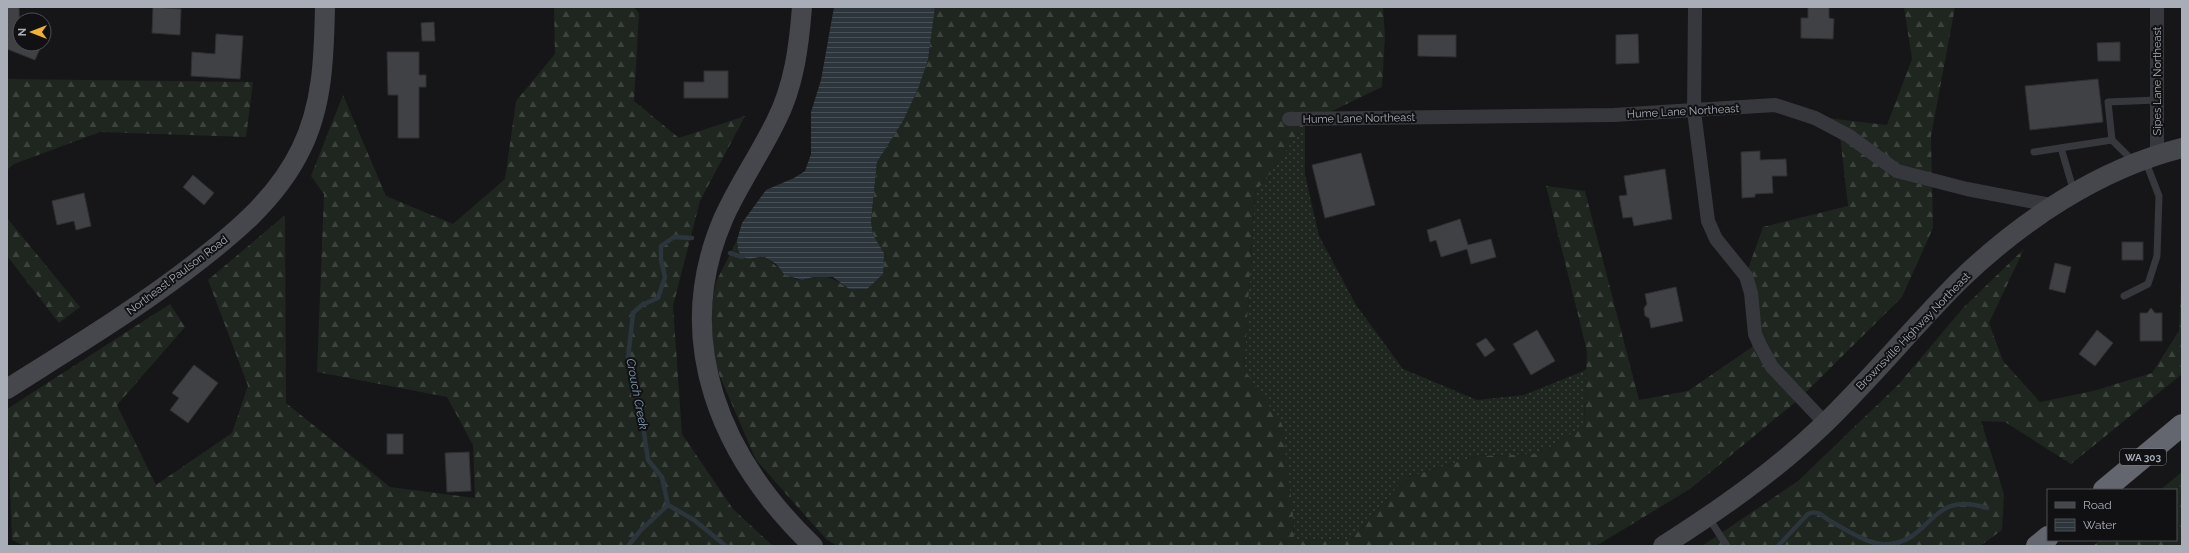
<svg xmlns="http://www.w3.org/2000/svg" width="2189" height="553" font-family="Raleway,sans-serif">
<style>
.grass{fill:url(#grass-dots)}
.forest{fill:url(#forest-firs)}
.water{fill:url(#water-rules)}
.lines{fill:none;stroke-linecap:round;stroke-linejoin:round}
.stream{stroke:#2c353c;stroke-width:4.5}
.building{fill:#404145;stroke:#303034}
.lane{stroke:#37383d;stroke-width:7}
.street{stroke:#37383d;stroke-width:14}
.secondary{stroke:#45474d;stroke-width:20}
.highway{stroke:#63666e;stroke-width:22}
.labels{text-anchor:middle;stroke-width:4;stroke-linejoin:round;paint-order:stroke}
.shield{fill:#111113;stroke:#7b7e86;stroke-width:1}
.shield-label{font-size:10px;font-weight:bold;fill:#a8adb8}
.street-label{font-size:11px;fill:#a8adb8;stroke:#111113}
.water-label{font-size:12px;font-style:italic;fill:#7f9bb3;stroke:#111113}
</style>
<defs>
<pattern id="grass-dots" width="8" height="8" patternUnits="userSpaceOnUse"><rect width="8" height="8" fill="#1e261f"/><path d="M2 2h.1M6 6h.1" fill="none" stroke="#3c433d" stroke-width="1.8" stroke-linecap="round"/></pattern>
<pattern id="forest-firs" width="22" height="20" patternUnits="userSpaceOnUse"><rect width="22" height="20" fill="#1e261f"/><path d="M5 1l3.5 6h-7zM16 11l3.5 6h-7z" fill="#3c433d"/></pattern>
<pattern id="water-rules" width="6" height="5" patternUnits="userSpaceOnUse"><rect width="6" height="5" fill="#2c353c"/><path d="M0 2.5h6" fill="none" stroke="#485056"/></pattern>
</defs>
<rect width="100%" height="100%" fill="#161618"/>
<polygon class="grass" points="1305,124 1305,175 1319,236 1356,305 1403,369 1477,400 1524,395 1586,370 1584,426 1539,454 1477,456 1405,478 1351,540 1294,539 1293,515 1244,370 1255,193"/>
<g class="forest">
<polygon points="554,7 634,7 639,13 634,101 679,138 745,116 700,201 673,306 682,434 733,509 773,546 24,546 12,540 7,409 170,304 185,327 117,405 156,485 232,433 248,386 208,280 285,215 286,403 390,487 475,498 473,445 447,397 317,372 324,194 311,176 343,95 386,196 453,224 505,179 516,101 555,54"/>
<path d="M935,7H1383L1385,36L1382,87L1305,124L1255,193L1244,369L1282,424L1293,515L1294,539L1351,540L1405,478L1477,456L1539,454L1584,426L1587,351L1546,186L1585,191L1639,400L1688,391L1752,347L1748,269L1763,227L1848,206L1840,136L1810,116L1887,125L1912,59L1904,7H1955L1931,136L1933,228L1902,297L1798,400L1690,489L1596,546H837L826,539L756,460L712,358L711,310L716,282L737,240L738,250L750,259L763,256C775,263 788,280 802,280C805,280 809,278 811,277C828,274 836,280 849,289L884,253L873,235L871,221L877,162L903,121L918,89L928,60Z"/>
<polygon points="7,79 253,82 246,137 100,132 14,164 7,170"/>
<polygon points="7,218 80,307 59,323 7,256"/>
<polygon points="2024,249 1989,323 2003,361 2040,402 2093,391 2152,373 2179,331 2182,255 2182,374 2071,464 2005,422 1981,421 2004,494 2002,530 1980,546 1702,546 1798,481 1898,385 1964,307"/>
<polygon points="2182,472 2182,546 2093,546 2100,540 2176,540 2176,490 2160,490"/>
</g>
<polygon class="water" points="834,7 935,7 928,60 918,89 903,121 877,162 871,221 873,235 884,253 883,274 867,289 849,289 833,277 813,277 802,280 785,275 776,264 763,256 750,259 742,257 738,250 737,240 742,223 766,190 794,178 805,171 811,154 811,112 821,80"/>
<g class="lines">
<g class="stream">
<polyline points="730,253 742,257"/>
<polyline points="668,505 662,477 648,460 640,405 628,358 633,313 642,305 658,298 665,277 661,260 661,246 674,237 692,238"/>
<polyline points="668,505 694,520 726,546"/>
<polyline points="628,546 641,530 668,505"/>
<path d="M1778,546L1808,514C1810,513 1814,512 1817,513C1821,513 1826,519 1830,521C1847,530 1869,546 1889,544C1932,541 1930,489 1987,508"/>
</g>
</g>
<g class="building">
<polygon points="7,7 19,7 20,44 42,44 35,60 7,49"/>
<polygon points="153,7 181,9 180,35 152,33"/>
<polygon points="1808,7 1829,7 1829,18 1834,19 1833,39 1801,38 1801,18 1808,18"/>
<polygon points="434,22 435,41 422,41 421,23"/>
<polygon points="216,34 243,36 240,79 191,76 192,52 215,54"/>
<polygon points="1638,34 1639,63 1616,64 1616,35"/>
<polygon points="1418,35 1456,35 1456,57 1418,56"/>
<polygon points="2120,42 2120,61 2098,61 2097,43"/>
<polygon points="387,52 419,52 419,75 426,75 426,87 419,87 419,138 398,138 398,95 388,95"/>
<polygon points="704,71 728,71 728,98 684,98 684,82 704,82"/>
<polygon points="2098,79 2103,122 2030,130 2025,86"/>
<polygon points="1760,151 1760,160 1786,159 1787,176 1772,176 1773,193 1755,194 1755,197 1742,198 1741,152"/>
<polygon points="1361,153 1375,205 1325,218 1312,165"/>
<polygon points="1665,169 1672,219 1634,226 1632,217 1623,218 1619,196 1627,195 1624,176"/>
<polygon points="193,175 214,193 204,205 183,187"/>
<polygon points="84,193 91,226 76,230 74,221 57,225 52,201"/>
<polygon points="1460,219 1468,245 1491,239 1496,257 1471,264 1467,249 1441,257 1436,240 1430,242 1427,230"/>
<rect x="2122" y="242" width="21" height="18"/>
<polygon points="2055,263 2071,267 2065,293 2049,289"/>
<polygon points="1676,287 1683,321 1651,328 1649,318 1645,316 1644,308 1647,304 1645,294"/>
<polygon points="2151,308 2155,313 2162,313 2162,341 2140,341 2140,313 2147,313"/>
<polygon points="1537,330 1555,361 1531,375 1513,344"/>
<polygon points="2097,330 2113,343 2095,366 2079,354"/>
<polygon points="1486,338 1495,350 1485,357 1476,344"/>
<polygon points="194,365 218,383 188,423 170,410 179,398 172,393"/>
<rect x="387" y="434" width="16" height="20"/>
<polygon points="469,452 471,491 447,492 445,453"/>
</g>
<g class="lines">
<g class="lane">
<polyline points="2112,140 2108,102 2157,100"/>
<polyline points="2061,148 2074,192"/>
<polyline points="2034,152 2112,140 2134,162"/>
<polyline points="2124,296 2148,284 2157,256 2159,196 2145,160"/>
<polyline points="1708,517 1727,546"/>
</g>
<g class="street">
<polyline points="1695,7 1694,111 1708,221 1716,239 1746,276 1751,293 1755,334 1760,345 1772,367 1825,423"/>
<polyline points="2157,7 2157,156"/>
<polyline points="1289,119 1614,115 1775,105 1815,118 1849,136 1897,171 1967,189 2056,206"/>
</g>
<g class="secondary">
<path d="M802,7C799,46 794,86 776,121C760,154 739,184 724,217C670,340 721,458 813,546"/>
<path d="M7,389C67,351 127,315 184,272C229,238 276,201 301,149C323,105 324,55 325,7"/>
<path d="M1663,546C1719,510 1774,472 1822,426C1870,380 1912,328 1959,281C2020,222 2098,169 2182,148"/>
</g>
<g class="highway">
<polyline points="2104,490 2182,425"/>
<polyline points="2037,546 2048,537"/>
</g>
</g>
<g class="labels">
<rect class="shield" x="2120" y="449" width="46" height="16" rx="3"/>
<g class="shield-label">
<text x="2143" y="461">WA 303</text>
</g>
<g class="street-label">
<text transform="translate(2157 81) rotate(-90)" y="4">Sipes Lane Northeast</text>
<text transform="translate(1683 111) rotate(-3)" y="4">Hume Lane Northeast</text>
<text transform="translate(1359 118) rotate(-1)" y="4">Hume Lane Northeast</text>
<text transform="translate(177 275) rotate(-37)" y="4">Northeast Paulson Road</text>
<text transform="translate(1913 331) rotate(-46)" y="4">Brownsville Highway Northeast</text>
</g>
<g class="water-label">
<text transform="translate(637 394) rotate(79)" y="4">Crouch Creek</text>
</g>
</g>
<rect width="2189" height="553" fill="none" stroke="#a8adb8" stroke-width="16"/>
<rect x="2047" y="489" width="130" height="52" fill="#111113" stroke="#4d4f55"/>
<rect x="2055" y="502" width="20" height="6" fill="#45474d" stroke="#4d4f55"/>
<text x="2083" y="509" font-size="12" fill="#a8adb8">Road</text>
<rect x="2055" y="519" width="20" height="12" fill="url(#water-rules)" stroke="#4d4f55"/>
<text x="2083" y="529" font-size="12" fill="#a8adb8">Water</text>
<g transform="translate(32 32) rotate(270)"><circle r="19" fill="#111113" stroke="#4d4f55"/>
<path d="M0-3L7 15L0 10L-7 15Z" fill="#f2b134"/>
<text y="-6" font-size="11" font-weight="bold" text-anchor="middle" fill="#a8adb8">N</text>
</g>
</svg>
